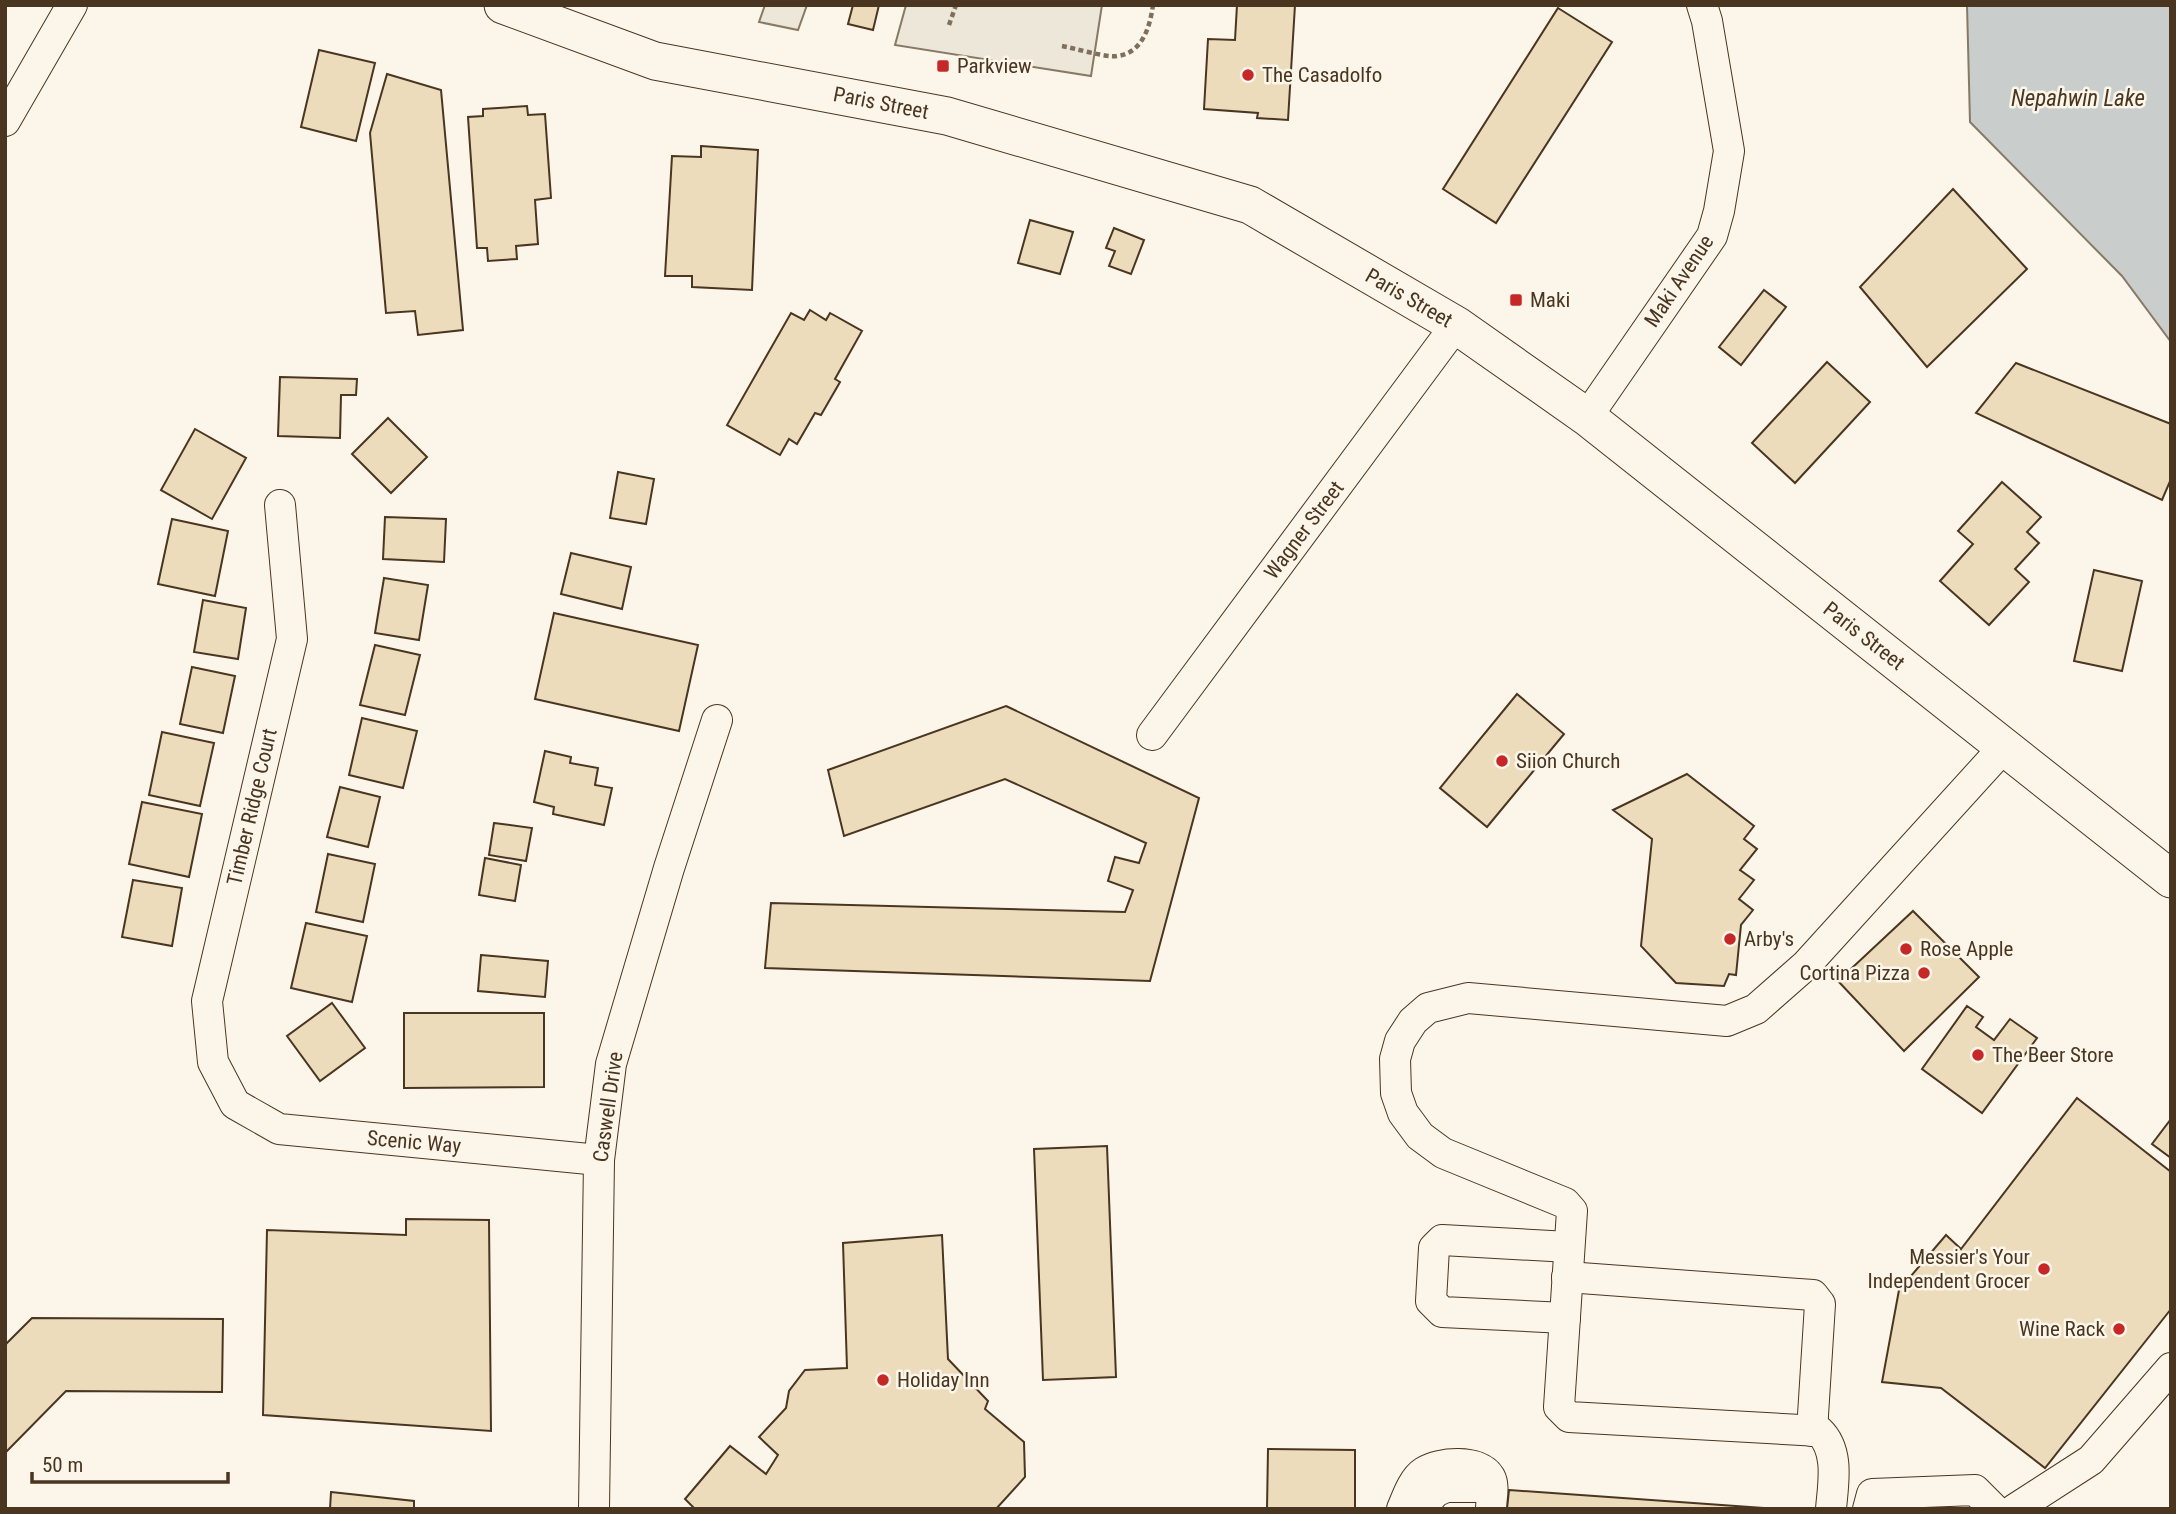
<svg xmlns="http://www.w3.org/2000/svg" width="2176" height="1514" font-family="'Roboto Condensed',sans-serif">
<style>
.parking{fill:#ede7d9;stroke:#887966;stroke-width:2}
.water{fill:#c9cecd;stroke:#887966;stroke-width:2}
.building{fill:#ecdcbc;stroke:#4a3520;stroke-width:2}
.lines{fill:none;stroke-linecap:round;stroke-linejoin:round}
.minor-casing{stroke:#4a3520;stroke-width:32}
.major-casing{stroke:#4a3520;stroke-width:39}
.path{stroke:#7f6f5c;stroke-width:4.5;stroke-dasharray:5 3.5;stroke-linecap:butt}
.minor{stroke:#fbf6e9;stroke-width:30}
.major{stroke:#fbf6e9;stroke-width:37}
.poi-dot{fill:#c62828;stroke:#fbf6e9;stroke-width:2.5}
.labels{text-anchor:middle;stroke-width:5;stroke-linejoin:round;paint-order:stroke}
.poi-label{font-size:21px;fill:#4a3520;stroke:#fbf6e9;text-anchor:start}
.street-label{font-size:21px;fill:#4a3520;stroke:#fbf6e9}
.water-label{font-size:23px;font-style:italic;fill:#4a3520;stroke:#fbf6e9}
</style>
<rect width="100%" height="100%" fill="#fbf6e9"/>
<g class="parking">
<polygon points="765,5 807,5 798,30 759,22"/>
<polygon points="906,5 1102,5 1091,76 895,45"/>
</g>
<polygon class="water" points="1967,5 2171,5 2171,342 2122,276 1970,122"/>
<g class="building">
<polygon points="853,5 879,5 873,30 848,24"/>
<polygon points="1237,5 1295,5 1288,120 1257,118 1258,113 1204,109 1208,39 1235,40"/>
<polygon points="1558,8 1612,42 1496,223 1443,189"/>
<polygon points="319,50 375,63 356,141 301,127"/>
<polygon points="387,74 441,90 463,330 418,335 415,311 386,313 370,133"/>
<polygon points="527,106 528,115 545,114 551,198 535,200 538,244 516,246 517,259 488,261 487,248 477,248 468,117 483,116 483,109"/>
<polygon points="701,146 758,150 752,290 692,287 692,276 665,276 672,156 701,157"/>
<polygon points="1953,189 2027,269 1927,367 1860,287"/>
<polygon points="1030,220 1073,232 1060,274 1018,263"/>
<polygon points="1114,228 1144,240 1131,274 1109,266 1115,251 1106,248"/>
<polygon points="1764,290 1786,307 1741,365 1719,347"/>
<polygon points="810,310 826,320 830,313 862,331 835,379 840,382 821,415 815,413 797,444 789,439 780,455 727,425 791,313 804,320"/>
<polygon points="1827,362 1870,402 1795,483 1752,443"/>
<polygon points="2016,363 2171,424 2171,479 2162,500 1976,413"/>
<polygon points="280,377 357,379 356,395 341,395 340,438 278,436"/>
<polygon points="388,418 427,457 391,493 352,454"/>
<polygon points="195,429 246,458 212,519 161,490"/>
<polygon points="618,472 654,479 646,524 610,518"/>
<polygon points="2002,482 2041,517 2027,532 2039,543 2015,569 2029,582 1989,625 1940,581 1973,544 1958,531"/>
<polygon points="385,517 446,519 444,562 383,559"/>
<polygon points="172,519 228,531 215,596 158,584"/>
<polygon points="571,553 631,567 622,609 561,594"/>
<polygon points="2094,570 2142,581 2122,671 2074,661"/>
<polygon points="384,578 428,585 419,640 375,633"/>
<polygon points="203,600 246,608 238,659 194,652"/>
<polygon points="554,613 698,645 679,731 535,699"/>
<polygon points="375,645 420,655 405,715 360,705"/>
<polygon points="192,667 235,676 223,733 180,724"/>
<polygon points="1517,694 1564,734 1487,827 1440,788"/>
<polygon points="1006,706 1199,798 1150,981 765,968 771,903 1125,912 1133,890 1108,881 1115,857 1139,863 1146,843 1005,779 844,836 828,770"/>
<polygon points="362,718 417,731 403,788 349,775"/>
<polygon points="162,732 214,743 200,806 149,795"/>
<polygon points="545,751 571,757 570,763 598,768 595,785 612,788 604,825 553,814 554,807 534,802"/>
<polygon points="1687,774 1754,826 1744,839 1757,849 1740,870 1754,880 1739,899 1753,910 1741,925 1736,975 1729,974 1724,986 1676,983 1641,946 1652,839 1613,810"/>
<polygon points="340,787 380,797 368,847 327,837"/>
<polygon points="142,802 202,814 189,877 129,864"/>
<polygon points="494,823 532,828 526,861 489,855"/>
<polygon points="328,854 375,864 363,922 316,912"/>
<polygon points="485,858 521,865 515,901 479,895"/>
<polygon points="133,880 182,888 172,946 122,937"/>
<polygon points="1913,911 1979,977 1904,1051 1838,981"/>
<polygon points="306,923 367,936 352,1002 291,988"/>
<polygon points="481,955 548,961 545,997 478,991"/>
<polygon points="332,1003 365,1048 320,1081 287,1036"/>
<polygon points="1967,1006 1983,1017 1976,1027 1994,1040 2010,1019 2037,1038 1982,1113 1922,1069"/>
<polygon points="404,1013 544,1013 544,1087 404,1088"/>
<polygon points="2077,1098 2171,1172 2171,1309 2045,1468 1941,1388 1882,1382 1899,1290 1946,1235 1961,1249"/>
<polygon points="2171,1119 2171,1158 2152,1144"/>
<polygon points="1107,1146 1116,1377 1043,1380 1034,1149"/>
<polygon points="406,1219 489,1220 491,1431 263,1415 267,1230 406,1235"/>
<polygon points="942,1235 948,1359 988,1401 985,1409 1024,1442 1025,1477 996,1509 695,1509 685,1499 730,1446 766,1474 778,1455 759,1437 786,1408 789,1391 805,1370 847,1368 843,1243"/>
<polygon points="32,1318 223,1319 222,1392 66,1391 5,1453 5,1345"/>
<polygon points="1268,1449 1355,1450 1355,1509 1267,1509"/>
<polygon points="1509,1490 1778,1509 1507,1509"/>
<polygon points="331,1492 414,1501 414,1509 330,1509"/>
</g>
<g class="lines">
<g class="minor-casing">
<g id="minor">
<polyline points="5,121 72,5"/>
<polyline points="1587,417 1712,236 1719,211 1729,151 1707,21 1702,5"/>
<polyline points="280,505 292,639 207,1001 213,1062 235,1104 279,1129 599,1160"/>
<polyline points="1152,735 1456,325"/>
<polyline points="1567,1277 1813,1295 1820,1304 1812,1431"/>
<polyline points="1565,1318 1442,1312 1431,1301 1434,1248 1442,1240 1569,1247"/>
<polyline points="594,1509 599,1160 611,1064 669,868 717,720"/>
<path d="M1402,1509C1407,1497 1413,1479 1424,1472C1439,1462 1479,1459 1490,1477C1495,1486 1491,1499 1491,1509"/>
<polyline points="1421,1509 1435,1492 1446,1487 1492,1487"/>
<path d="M1831,1509C1833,1484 1840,1451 1819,1431L1569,1417L1559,1407L1572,1211L1565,1203L1443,1153L1420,1136L1403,1113L1396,1093L1395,1059L1400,1041L1413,1021L1428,1008L1468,998L1727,1021L1756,1009L1806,965L2004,747"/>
<polyline points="1868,1509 1872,1494 1975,1490 1994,1509"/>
<polyline points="2015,1509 2091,1460 2171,1368"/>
</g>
</g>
<g class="major-casing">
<polyline id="major" points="503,5 655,61 947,116 1250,205 1456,325 1587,417 2171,879"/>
</g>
<g class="path">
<polyline points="949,25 956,5"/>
<path d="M1062,46C1074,48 1107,58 1117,56C1143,53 1150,26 1153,5"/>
</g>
<use href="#minor" class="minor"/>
<use href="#major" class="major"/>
</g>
<g class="poi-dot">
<rect x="936" y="59" width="14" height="14" rx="3.5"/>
<circle cx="1248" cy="75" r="7"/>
<rect x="1509" y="293" width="14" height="14" rx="3.5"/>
<circle cx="1502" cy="761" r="7"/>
<circle cx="1730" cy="939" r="7"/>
<circle cx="1906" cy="949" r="7"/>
<circle cx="1924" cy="973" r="7"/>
<circle cx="1978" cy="1055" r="7"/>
<circle cx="2044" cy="1269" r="7"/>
<circle cx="2119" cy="1329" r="7"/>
<circle cx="883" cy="1380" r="7"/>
</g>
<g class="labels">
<g class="poi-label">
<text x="957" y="73">Parkview</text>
<text x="1262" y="82">The Casadolfo</text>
<text x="1530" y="307">Maki</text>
<text x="1516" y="768">Siion Church</text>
<text x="1744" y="946">Arby's</text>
<text x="1920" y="956">Rose Apple</text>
<text x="1910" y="980" text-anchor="end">Cortina Pizza</text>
<text x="1992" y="1062">The Beer Store</text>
<text x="2030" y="1264" text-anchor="end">Messier's Your<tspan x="2030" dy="24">Independent Grocer</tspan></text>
<text x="2105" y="1336" text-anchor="end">Wine Rack</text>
<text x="897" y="1387">Holiday Inn</text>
</g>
<g class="street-label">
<text transform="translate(881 103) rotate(11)" y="7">Paris Street</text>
<text transform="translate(1679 281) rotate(-56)" y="7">Maki Avenue</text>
<text transform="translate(1409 298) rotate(30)" y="7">Paris Street</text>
<text transform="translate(1304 530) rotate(-53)" y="7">Wagner Street</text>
<text transform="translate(1864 636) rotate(38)" y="7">Paris Street</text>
<text transform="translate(252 807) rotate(-77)" y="7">Timber Ridge Court</text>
<text transform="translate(608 1107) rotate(-82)" y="7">Caswell Drive</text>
<text transform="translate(414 1142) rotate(5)" y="7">Scenic Way</text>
</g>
<g class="water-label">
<text x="2078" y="106">Nepahwin Lake</text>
</g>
</g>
<rect width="2176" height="1514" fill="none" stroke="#4a3520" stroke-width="14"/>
<path d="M32 1472v10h196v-10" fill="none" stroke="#4a3520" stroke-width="3.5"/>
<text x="42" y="1472" font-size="21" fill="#4a3520" stroke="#fbf6e9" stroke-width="5" paint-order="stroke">50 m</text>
</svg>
